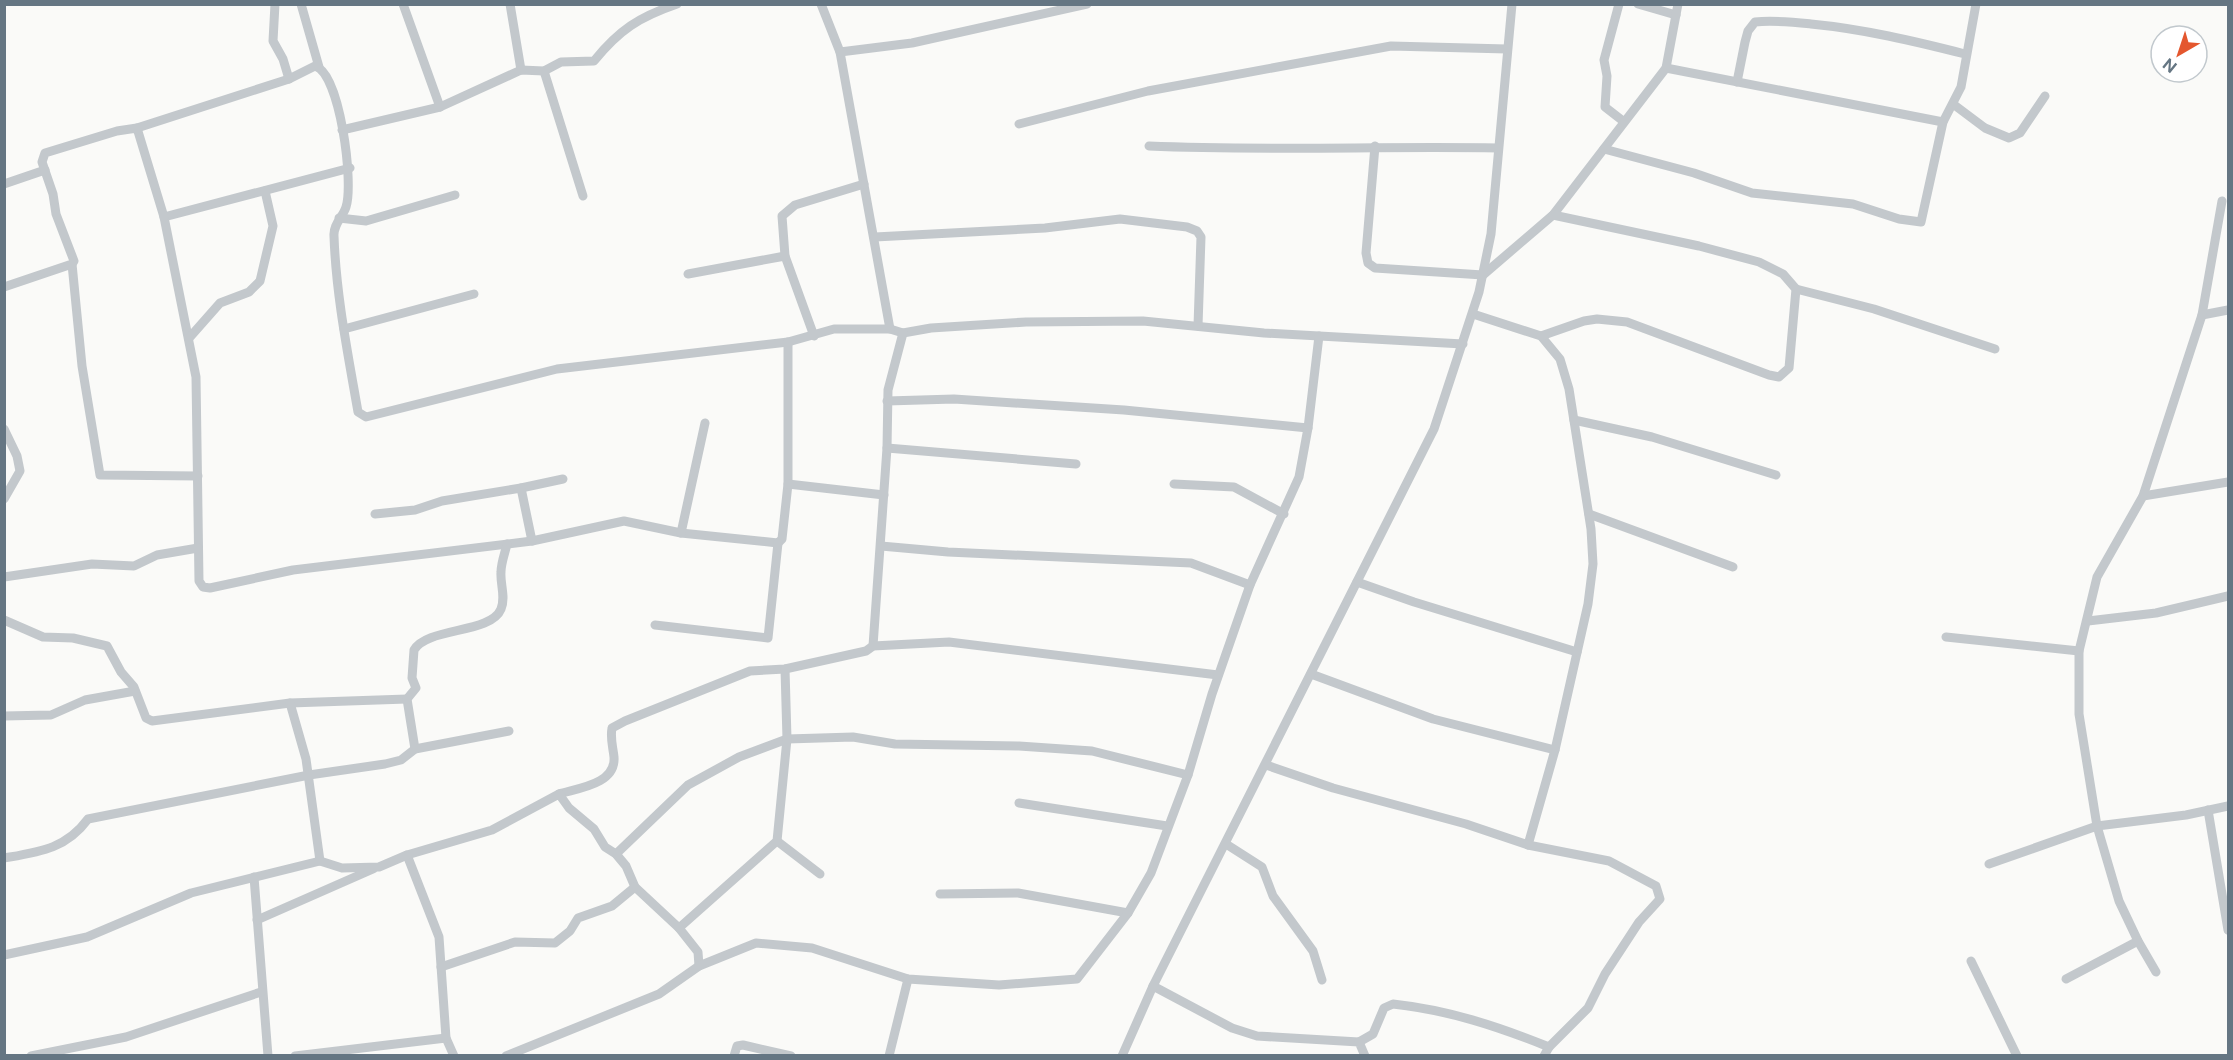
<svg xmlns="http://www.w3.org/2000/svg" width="2233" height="1060" font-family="'Public Sans',sans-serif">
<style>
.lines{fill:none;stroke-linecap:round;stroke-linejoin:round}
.minor{stroke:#c3c8cc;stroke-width:9}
</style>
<rect width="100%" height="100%" fill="#fafaf8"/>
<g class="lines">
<g class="minor">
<path d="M275,4L273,41L283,59L289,79L315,66C340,73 354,183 346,207C343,217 333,224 334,236C336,295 348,354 358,412L366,417L557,369L788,342L834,329H890L903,333L931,328L1026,322L1143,321L1264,333L1463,344"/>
<polyline points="301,4 319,67"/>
<polyline points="403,4 440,107"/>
<polyline points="510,4 521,70"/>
<polyline points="821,4 840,52 890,329"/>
<polyline points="1619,4 1604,60 1607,76 1605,107 1623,121"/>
<polyline points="1638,4 1676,15"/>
<polyline points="840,52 912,43 1087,4"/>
<polyline points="1666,68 1943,122"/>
<polyline points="544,71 583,196"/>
<path d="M1737,82L1745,42L1748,31L1755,22C1774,20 1792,22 1811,24C1863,29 1914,41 1965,54"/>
<polyline points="1953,104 1985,128 2009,138 2020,133 2045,96"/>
<polyline points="1019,124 1148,91 1391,46 1507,49"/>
<polyline points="137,128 289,79"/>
<path d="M342,130L440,107L521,70L544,71L561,62L594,61C619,30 639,17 677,4"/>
<path d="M1149,146C1265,151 1382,146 1498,148"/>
<polyline points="1375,146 1366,253 1368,263 1375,268 1483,275 1553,215 1666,68 1678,4"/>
<polyline points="1604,149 1694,173 1752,193 1853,204 1899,219 1921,222 1943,122 1961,87 1976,4"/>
<polyline points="350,168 164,217 196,377 199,581 203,587 210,588 293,570 532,541 624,521 681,533 778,543 782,539 788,484 788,342"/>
<polyline points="4,184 45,170"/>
<polyline points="339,218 366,221 455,195"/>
<polyline points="875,237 1045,228 1120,219 1187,227 1197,231 1201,237 1198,326"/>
<polyline points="72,264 82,366 100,475 198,476"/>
<polyline points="688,274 785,256"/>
<polyline points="4,287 72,264 74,261 56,214 53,194 42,162 45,153 117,131 137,128 164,217"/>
<polyline points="1796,289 1874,309 1995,349"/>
<polyline points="1473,314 1541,336 1560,359 1569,389 1591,529 1593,564 1588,604 1555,750 1528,845"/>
<polyline points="2202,315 2228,310"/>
<polyline points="344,329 474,294"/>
<polyline points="814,336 785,256 782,216 795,205 864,184"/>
<polyline points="1541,336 1584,321 1597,319 1627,322 1769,375 1779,377 1789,368 1796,289 1783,274 1759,262 1699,246 1553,215"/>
<polyline points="190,337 220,303 249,292 260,281 273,226 265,191"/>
<polyline points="887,401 954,399 1124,410 1308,428"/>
<polyline points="1574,420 1652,437 1776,475"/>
<polyline points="4,429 17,456 20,471 4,499"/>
<polyline points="887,448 1076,464"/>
<polyline points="788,484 884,495"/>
<polyline points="1174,484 1234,487 1284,514"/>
<polyline points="521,488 563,479"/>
<polyline points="2143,496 2228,482"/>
<polyline points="375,514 415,510 442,501 521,488 532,541"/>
<polyline points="1589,514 1733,567"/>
<polyline points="681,533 705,423"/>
<polyline points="881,546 948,552 1191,563 1250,585"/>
<polyline points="4,577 92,564 134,566 157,555 198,548"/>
<polyline points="1357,582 1414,602 1577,652"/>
<polyline points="4,620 43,637 73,638 107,646 121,672 134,687 146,718 152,721 290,703 407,699"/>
<polyline points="2088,621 2156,613 2228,596"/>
<polyline points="655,625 768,638 778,543"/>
<polyline points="1946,637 2079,651"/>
<polyline points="873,646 887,448 888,390 903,333"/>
<polyline points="1311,674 1433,719 1555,750"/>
<polyline points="290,703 306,759 320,861"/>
<polyline points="4,716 51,715 85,700 135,691"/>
<path d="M415,749L407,699L416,688L412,678L414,650C427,627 491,634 501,609C506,597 500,584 501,572C501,563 505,553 507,544"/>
<polyline points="1266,765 1333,788 1466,824 1528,845 1609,861 1656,886 1660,899 1639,922 1605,974 1588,1008 1549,1047 1544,1056"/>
<path d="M559,794C579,788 616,784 614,757C613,747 610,739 612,728L625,721L750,671L785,669L866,651L873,646L949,642L1218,675"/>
<polyline points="1019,803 1167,826"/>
<polyline points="2208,810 2228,930"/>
<polyline points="777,841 820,874"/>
<polyline points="1226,844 1262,867 1273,896 1313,951 1322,980"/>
<polyline points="616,854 688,785 739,757 787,739 853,737 895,744 1019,746 1092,751 1188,775"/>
<polyline points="407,855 439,937 446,1038 454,1056"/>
<path d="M4,858C39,852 66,849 88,819L309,775L385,764L401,760L415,749L509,731"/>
<polyline points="1989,864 2097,826 2186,815 2228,806"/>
<polyline points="254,877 268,1056"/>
<polyline points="940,894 1018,893 1128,913"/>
<polyline points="257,920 373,869"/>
<polyline points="679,928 777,841 787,739 785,669"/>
<polyline points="4,955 87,937 191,893 320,861 342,868 379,867 407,855 492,830 559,794 569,808 594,829 605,847 616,854 626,866 635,887 679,928 698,952 699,966"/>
<polyline points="1971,961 2017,1056"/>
<polyline points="441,967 515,942 555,943 570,931 578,918 612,906 635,887"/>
<polyline points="2156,972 2138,941 2119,901 2097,826 2079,714 2079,651 2097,577 2143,496 2202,315 2222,201"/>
<polyline points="2066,979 2138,941"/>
<polyline points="1153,986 1232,1028 1257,1036 1359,1042 1365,1056"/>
<path d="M1359,1042L1373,1034L1384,1008L1393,1004C1448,1010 1497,1026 1549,1047"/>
<polyline points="31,1056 126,1037 261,992"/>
<polyline points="295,1056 446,1038"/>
<polyline points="506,1056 659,994 699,966 756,943 812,948 908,979 999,985 1077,979 1128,913 1151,873 1188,775 1212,694 1250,585 1299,477 1308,428 1319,336"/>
<polyline points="734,1056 737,1046 743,1045 791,1056"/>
<polyline points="889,1056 908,979"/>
<polyline points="1122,1056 1153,986 1434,429 1479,292 1491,234 1512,4"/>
</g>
</g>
<rect width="2233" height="1060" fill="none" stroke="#657683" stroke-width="12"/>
<g transform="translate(2179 54) rotate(219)"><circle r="28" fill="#ffffff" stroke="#c1c8cd" stroke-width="1.5"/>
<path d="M0-4.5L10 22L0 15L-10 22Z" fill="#e4572e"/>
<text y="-9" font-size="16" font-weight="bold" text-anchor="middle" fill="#657683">N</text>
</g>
</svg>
